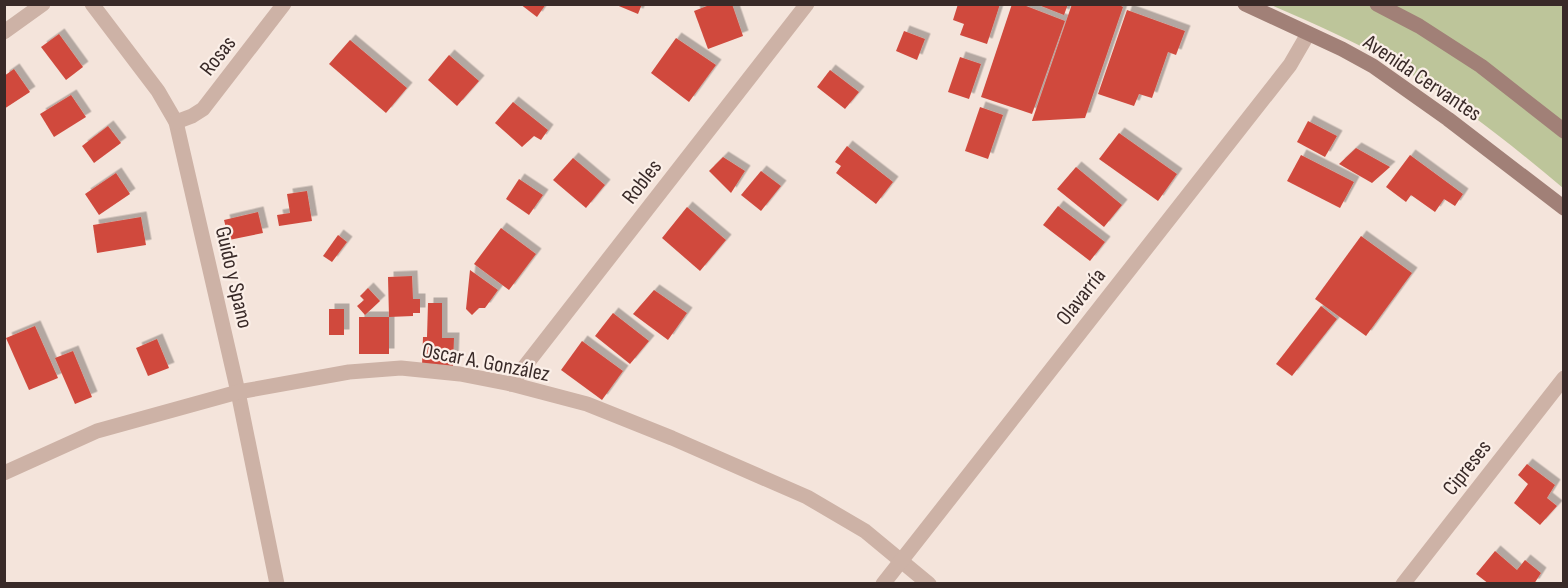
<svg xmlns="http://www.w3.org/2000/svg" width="1568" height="588" font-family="'Sofia Sans Condensed',sans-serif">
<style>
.green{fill:#bdc59a}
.building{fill:#d04a3e;filter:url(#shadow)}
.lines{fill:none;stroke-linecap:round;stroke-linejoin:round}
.street{stroke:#cdb2a6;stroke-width:15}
.secondary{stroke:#a18077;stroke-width:15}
.labels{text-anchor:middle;stroke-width:4.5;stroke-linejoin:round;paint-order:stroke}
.street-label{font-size:22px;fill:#392a28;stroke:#fbefe8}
</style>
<defs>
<filter id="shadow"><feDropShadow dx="5.5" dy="-5.5" stdDeviation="0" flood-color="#0004"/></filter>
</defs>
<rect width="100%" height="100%" fill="#f4e4db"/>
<path class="green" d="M1271,5H1563V188C1513,146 1462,105 1406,71C1363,45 1317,25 1271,5Z"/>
<g class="building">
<polygon points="520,4 546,4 537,17"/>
<polygon points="614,4 642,4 638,14"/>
<polygon points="712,4 732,4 743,36 708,49 694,11"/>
<polygon points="958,4 1000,4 987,44 960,35 964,24 953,20"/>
<polygon points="1012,4 1021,4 1065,21 1032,114 981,97"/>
<polygon points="1036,4 1068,4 1064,15"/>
<polygon points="1072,4 1117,4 1123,7 1085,118 1032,121"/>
<polygon points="1127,10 1185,31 1176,55 1168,52 1152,98 1139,94 1134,106 1098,94"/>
<polygon points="904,31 925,39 917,60 896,51"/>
<polygon points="59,34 83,67 66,80 41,47"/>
<polygon points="676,38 716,65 689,102 651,73"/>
<polygon points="350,40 407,88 386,113 329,64"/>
<polygon points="449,55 479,81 457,106 428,80"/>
<polygon points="960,57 981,64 969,99 948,92"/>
<polygon points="14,69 30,92 4,109 4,76"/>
<polygon points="830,70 859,92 845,109 817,87"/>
<polygon points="71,95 86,117 54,137 40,114"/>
<polygon points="513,102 548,130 541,140 534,136 522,147 495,123"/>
<polygon points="980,107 1003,115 988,159 965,151"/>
<polygon points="1308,121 1337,136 1325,157 1297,142"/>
<polygon points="108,126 121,143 94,163 82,146"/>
<polygon points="1119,133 1177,174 1158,201 1099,159"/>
<polygon points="847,146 893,182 876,204 836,173 841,166 835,162"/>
<polygon points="1356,148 1390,167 1372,183 1339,164"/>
<polygon points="1301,155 1354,182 1340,208 1287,181"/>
<polygon points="1410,155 1463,194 1455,206 1444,199 1435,212 1411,195 1406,202 1386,187"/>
<polygon points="723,157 745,171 731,193 709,171"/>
<polygon points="573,158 605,185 586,208 553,180"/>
<polygon points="1076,167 1122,205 1104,227 1057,189"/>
<polygon points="761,171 781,186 761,211 741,195"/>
<polygon points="116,173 130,194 99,215 85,194"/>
<polygon points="519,179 543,195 529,215 506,199"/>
<polygon points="307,191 312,221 279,226 277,215 290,213 287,194"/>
<polygon points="1058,206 1105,242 1090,261 1043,225"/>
<polygon points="687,207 726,240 700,271 662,238"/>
<polygon points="258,212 263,233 229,240 224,220"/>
<polygon points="141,217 146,245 97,253 93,225"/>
<polygon points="501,228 536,254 509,290 474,264"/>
<polygon points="338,235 347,242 332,262 323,256"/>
<polygon points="1361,236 1412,273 1366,336 1315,299"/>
<polygon points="470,270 498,290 485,308 479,308 472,315 466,309"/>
<polygon points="412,276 413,299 420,299 420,313 413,313 413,316 389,317 388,277"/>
<polygon points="368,288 380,301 365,315 357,306 364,300 360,296"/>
<polygon points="654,290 687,313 668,340 633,314"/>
<polygon points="428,303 442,303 442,338 454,338 453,366 422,366 423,337 427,337"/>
<polygon points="1321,306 1337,319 1292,376 1276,364"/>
<rect x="329" y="309" width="15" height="26"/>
<polygon points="613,313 649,341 630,364 595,336"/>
<rect x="359" y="317" width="30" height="37"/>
<polygon points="35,326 58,378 29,390 6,338"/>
<polygon points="157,339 169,368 148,376 136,348"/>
<polygon points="582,341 623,371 602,400 561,370"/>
<polygon points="73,351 92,397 75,404 55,358"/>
<polygon points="1527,464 1555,485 1547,498 1557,506 1540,525 1514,503 1528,484 1518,475"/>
<polygon points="1495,551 1517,570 1525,560 1541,573 1534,584 1489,584 1476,574"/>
</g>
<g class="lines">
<g class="street">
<polyline points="92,4 158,91 176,122 238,392 277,584"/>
<polyline points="4,32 43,4"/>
<polyline points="176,122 192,116 203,109 284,4"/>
<polyline points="511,384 807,4"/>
<polyline points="4,473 97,431 238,392 349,372 401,368 460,374 511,384 587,404 672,438 807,497 865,531 929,584"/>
<polyline points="883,584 1290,65 1308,34"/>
<polyline points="1403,584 1564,378"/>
</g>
<g class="secondary">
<polyline points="1245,4 1342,49 1373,66 1448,119 1564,208"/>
<polyline points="1377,4 1419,26 1481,66 1564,131"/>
</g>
</g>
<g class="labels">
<g class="street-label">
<text transform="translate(217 55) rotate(-52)" y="8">Rosas</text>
<text transform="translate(1423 77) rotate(34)" y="8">Avenida Cervantes</text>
<text transform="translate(641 181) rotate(-52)" y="8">Robles</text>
<text transform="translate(235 277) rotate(77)" y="8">Guido y Spano</text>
<text transform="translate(1080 296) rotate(-52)" y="8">Olavarría</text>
<text transform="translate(486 361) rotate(11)" y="8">Oscar A. González</text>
<text transform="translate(1466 467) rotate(-52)" y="8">Cipreses</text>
</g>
</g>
<rect width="1568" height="588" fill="none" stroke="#392a28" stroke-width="12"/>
</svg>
